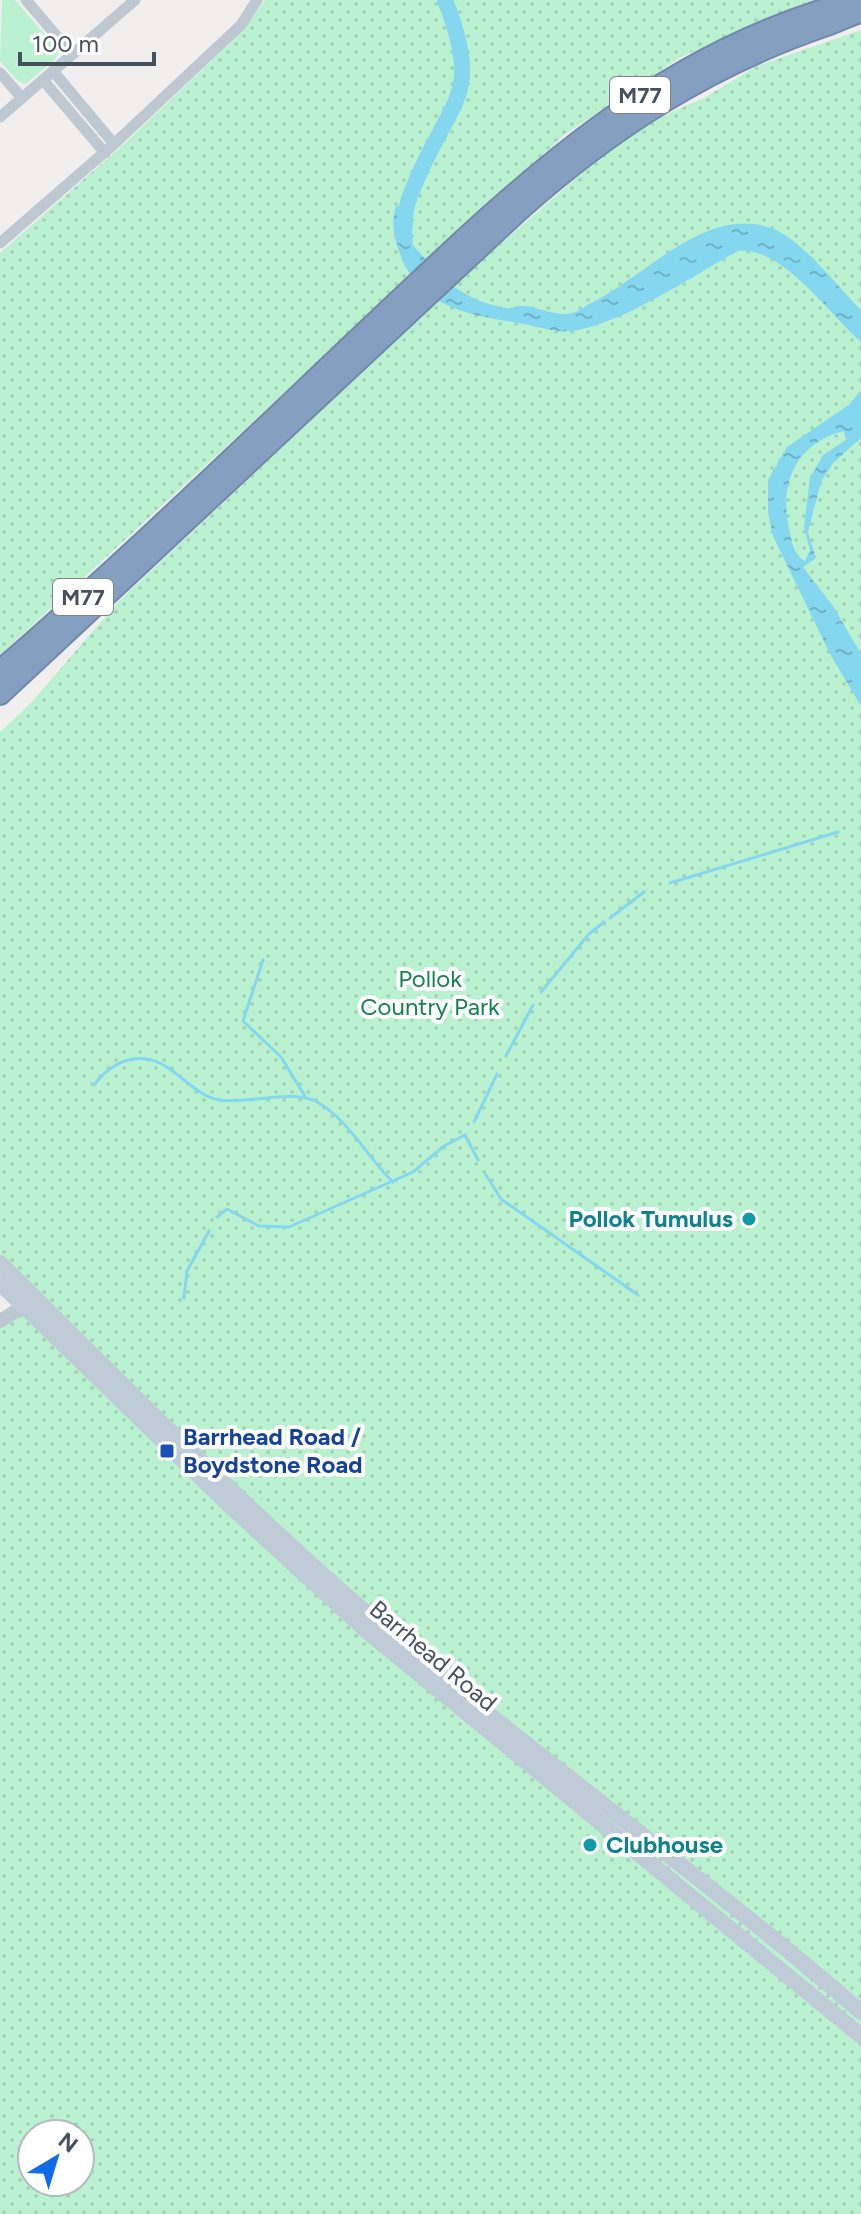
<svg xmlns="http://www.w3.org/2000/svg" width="861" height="2214" font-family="Figtree,sans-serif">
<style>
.green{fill:#baf1d1}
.park{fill:url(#park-dots);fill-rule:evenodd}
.water{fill:url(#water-ripples);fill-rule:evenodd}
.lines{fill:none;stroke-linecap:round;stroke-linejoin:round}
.stream{stroke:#85d7f0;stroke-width:3}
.river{stroke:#85d7f0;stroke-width:16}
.motorway-casing{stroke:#6f8aab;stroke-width:24}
.minor{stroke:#bec8d1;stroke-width:11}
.tertiary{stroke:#bec8d1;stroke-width:14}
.secondary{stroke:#c0cbd8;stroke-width:16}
.motorway{stroke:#849fbf;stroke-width:20}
.culture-dot{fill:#0f9aa8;stroke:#fff;stroke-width:3}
.transit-dot{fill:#1a4fb4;stroke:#fff;stroke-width:3}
.labels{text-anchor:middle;stroke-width:8;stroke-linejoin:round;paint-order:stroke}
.shield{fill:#fff;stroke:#7e858e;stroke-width:2}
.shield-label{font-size:22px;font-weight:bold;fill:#46515d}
.park-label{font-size:24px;fill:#13814c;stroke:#fff}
.culture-label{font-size:24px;font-weight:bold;fill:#0d838f;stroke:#fff;text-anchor:end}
.transit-label{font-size:24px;font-weight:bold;fill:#164399;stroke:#fff;text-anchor:start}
.street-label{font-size:24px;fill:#46515d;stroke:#fff}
</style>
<defs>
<pattern id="park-dots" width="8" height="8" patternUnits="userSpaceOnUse" patternTransform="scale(2)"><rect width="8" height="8" fill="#baf1d1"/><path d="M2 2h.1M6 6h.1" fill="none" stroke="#a1d0b6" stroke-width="1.8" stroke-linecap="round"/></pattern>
<pattern id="water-ripples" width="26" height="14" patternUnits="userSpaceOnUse" patternTransform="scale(2)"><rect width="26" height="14" fill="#85d7f0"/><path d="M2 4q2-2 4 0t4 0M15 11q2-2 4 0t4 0" fill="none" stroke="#6fb1c6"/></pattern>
</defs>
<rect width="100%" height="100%" fill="#f1eeee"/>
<polygon class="green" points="2,0 15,0 59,51 57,57 26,84 18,81 0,61"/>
<g class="park">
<polygon points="265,0 815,0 681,57 564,135 0,655 0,253 124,144 242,32"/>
<path d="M861,30V2214H0V1327L43,1295L0,1254V732L30,704L118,602L467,273L589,167L646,123L704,98L757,66ZM32,2134H80V2182H32Z"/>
</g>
<g class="water">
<path d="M396,206L411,209L413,245C443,279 459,299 506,308C512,309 518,305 524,306C540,307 555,317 572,313C579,312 586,305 593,302C646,276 706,205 771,228C802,239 837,286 861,310V342C830,315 781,245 738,251C690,277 631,319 578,330C559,334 543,328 524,324C477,316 422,310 402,259C395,240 390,226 396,206Z"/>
<path d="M861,390V438L833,463L821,482L808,532L816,558L803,567L833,606L861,654V706L830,654L773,536L768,513V480L787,447L850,404ZM844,431L846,440L823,455L810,478L804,527L810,550L805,561C793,554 792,542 789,528C779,483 796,443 844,431Z"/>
</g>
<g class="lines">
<g class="stream">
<polyline points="670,883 838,832"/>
<polyline points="610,918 644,892"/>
<polyline points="263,960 243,1021 281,1057 306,1098"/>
<polyline points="541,992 589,934 604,922"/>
<polyline points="506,1056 533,1005"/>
<path d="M94,1085C106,1069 124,1056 146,1059C174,1062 192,1096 220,1100C248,1104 294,1089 317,1102C349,1120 367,1157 393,1182"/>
<polyline points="474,1122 497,1074"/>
<polyline points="486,1175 501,1199 638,1295"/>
<polyline points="217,1217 227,1209 259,1226 289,1227 413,1172 444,1146 465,1135 478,1160"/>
<polyline points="184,1298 187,1271 209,1231"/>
</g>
<path class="river" d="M405,226C404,208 410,196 417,179C451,98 483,96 445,0"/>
<g class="motorway-casing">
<g id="motorway">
<path d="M0,671C122,565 238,453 355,342C507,199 645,56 854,1"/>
<path d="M0,694L518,211C611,128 709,65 827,25C839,21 848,15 861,12"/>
</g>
</g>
<g class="minor">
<polyline points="26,0 72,54"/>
<polyline points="53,71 114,144"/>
<polyline points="0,73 22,98"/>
<polyline points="43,80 105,153"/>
<polyline points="0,117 135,0"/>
<polyline points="0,243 114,144 241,25 257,0"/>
</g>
<polyline class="tertiary" points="0,1321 32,1301"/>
<g class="secondary">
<path d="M0,1263C130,1392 259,1523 399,1641C550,1768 712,1883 861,2012"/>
<polyline points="0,1283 231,1507 369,1633 861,2036"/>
</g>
<use href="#motorway" class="motorway"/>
</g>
<g class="culture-dot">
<circle cx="749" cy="1219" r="8"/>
<circle cx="590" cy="1845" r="8"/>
</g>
<rect class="transit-dot" x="159" y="1443" width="16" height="16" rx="4"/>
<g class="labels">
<g class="shield">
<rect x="610" y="77" width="60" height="36" rx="6"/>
<rect x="53" y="579" width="60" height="36" rx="6"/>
</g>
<g class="shield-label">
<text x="640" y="103">M77</text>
<text x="83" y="605">M77</text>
</g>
<g class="park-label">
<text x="430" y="987">Pollok<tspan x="430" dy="28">Country Park</tspan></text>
</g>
<g class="culture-label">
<text x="733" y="1227">Pollok Tumulus</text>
<text x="606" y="1853" text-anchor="start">Clubhouse</text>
</g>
<g class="transit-label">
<text x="183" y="1445">Barrhead Road /<tspan x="183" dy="28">Boydstone Road</tspan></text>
</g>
<g class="street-label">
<text transform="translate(433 1656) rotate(40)" y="8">Barrhead Road</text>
</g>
</g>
<g transform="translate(56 2158) rotate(38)"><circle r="38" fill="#ffffff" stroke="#b5b9be" stroke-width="2"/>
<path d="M0-6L14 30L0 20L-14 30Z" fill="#116ae8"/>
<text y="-12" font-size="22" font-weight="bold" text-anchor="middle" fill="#46515d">N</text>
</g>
<path d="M20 52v12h134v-12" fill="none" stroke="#46515d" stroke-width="4"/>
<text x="32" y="52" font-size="24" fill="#46515d" stroke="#ffffff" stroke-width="6" paint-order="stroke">100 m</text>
</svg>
